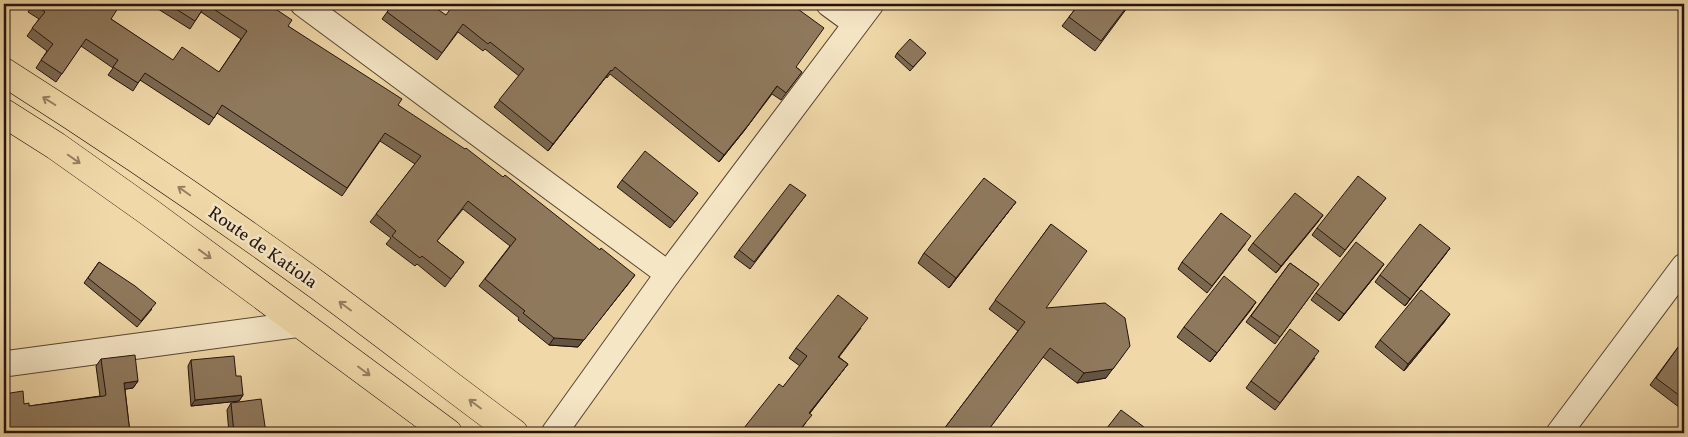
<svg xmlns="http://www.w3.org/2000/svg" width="1688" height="437" font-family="Vollkorn,serif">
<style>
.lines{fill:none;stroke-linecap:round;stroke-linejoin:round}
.street-casing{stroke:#584433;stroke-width:27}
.highway-casing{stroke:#25130c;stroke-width:29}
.street{stroke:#f5e6c6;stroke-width:25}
.highway{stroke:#f0d8a8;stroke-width:28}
.wall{fill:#7b6850;stroke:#25130c}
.shaded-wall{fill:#645541;stroke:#25130c}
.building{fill:#8f795d;stroke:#25130c}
.oneway{stroke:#957f62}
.labels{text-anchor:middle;stroke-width:5;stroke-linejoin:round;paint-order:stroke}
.street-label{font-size:18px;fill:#25130c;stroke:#f5e6c6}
</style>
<rect width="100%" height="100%" fill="#f0d8a8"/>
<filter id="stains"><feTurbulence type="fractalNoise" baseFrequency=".004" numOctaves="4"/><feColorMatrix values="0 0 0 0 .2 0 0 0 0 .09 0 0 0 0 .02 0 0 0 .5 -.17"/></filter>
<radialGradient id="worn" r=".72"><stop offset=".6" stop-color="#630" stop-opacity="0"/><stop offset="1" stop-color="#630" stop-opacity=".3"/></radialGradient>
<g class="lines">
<g class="street-casing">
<g id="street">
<polyline points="303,4 668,274"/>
<polyline points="829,4 855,23"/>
<polyline points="4,364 301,324"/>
<polyline points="554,433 668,274 871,4"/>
<polyline points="1559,433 1684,266"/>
</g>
</g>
<g class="highway-casing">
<g id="highway">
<path d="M4,72C111,140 217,212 320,287C385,335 449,385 514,433"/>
<polyline points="4,113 56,146 149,212 448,433"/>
</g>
</g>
<use href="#street" class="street"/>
<use href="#highway" class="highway"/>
</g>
<g class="wall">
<polygon points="33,4 111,19 172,60 219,72 241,39 201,12 190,29 150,4 268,4 288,26 398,105 629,283 578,347 549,345 518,320 519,318 479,286 510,246 463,209 437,241 464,262 445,287 417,264 415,266 386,244 391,238 370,222 415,164 380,141 342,196 217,113 209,125 140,80 133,91 108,75 113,68 81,46 56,82 36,68 47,51 27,36 39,19 28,12"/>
<polygon points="393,4 446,15 796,67 802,72 781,100 772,94 744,131 719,162 610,74 607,78 606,77 548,151 494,107 519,76 485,49 483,51 458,32 437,60 382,19"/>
<polygon points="1079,4 1130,4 1095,51 1062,26"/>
<polygon points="897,53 926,53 910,71 895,57"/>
<polygon points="622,180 698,193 670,228 617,187"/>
<polygon points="806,195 750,269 734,257 739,250"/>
<polygon points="1386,198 1340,257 1312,235 1317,228"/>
<polygon points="1009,211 949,288 918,263 924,253"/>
<polygon points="1323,215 1276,273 1248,250 1253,243"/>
<polygon points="1051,224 1046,308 1106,378 1077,383 1043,357 986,433 941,433 1018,331 989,309"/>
<polygon points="1246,243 1207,293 1178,269 1182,262"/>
<polygon points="1450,248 1405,306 1375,282 1380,275"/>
<polygon points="99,262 152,309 137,327 84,283"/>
<polygon points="1290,263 1319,284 1275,344 1246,322"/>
<polygon points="1379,271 1339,321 1311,300 1316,293"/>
<polygon points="1256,302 1210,362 1177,337 1184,327"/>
<polygon points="1445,321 1404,371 1375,347 1380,340"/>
<polygon points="861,328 839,357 848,364 810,413 805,424 798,433 740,433 783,387 800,366 789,358 796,348"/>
<polygon points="1684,339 1684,411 1650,385"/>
<polygon points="1315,358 1275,410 1246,388 1251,381"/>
<polygon points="101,359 138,381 133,388 125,389 130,433 4,433 24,404 29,406 100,396 96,366"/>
<polygon points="191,360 236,376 243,395 239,401 191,406 188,366"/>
<polygon points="231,403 266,433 229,433 227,410"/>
</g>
<g class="shaded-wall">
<polygon points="611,70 606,77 548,151 553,144"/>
<polygon points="777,86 744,131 719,162 724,155"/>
<polygon points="1016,202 1009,211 949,288 956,278"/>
<polygon points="1323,215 1318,222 1276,273 1281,266"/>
<polygon points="1450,248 1445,255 1405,306 1410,299"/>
<polygon points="1384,264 1379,271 1339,321 1344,314"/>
<polygon points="635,275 578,347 549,345 554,338"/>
<polygon points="1256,302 1250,311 1210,362 1217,353"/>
<polygon points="1450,314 1445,321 1404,371 1408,364"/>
<polygon points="1123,355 1106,378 1077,383 1084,373"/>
<polygon points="848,364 841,373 803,422 809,413"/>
<polygon points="138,381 133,388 120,390 124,383"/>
<polygon points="243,395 239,401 191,406 195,400"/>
</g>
<g class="building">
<polygon points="33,4 117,4 120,5 111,19 173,60 182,47 219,72 247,31 206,4 195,21 168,4 268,4 292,20 288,26 402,99 398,105 465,149 466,148 503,177 505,175 600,250 601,248 635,275 584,340 554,338 523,313 525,311 485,279 516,239 468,201 437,241 464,262 451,279 422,256 420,258 392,236 396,231 376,214 421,156 385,133 347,188 222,105 214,118 145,73 138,83 113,67 118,60 86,39 62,74 41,60 53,44 32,28 45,12"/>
<polygon points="393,4 430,4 446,15 454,4 791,4 824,28 796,67 802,72 786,93 777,86 749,124 724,155 615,67 612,71 611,70 553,144 499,100 524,69 490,42 488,44 463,24 442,53 387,12"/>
<polygon points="1079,4 1129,4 1101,41 1069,17"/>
<polygon points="910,39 926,53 913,67 897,53"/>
<polygon points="645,151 698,193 675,222 622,180"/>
<polygon points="1358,176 1386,198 1345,250 1317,228"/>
<polygon points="984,178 1016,202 956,278 924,253"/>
<polygon points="790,184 806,195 754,262 739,250"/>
<polygon points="1295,193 1323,215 1281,266 1253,243"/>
<polygon points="1221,213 1251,236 1212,286 1182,262"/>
<polygon points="1051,224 1087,251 1046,308 1105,303 1125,318 1130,346 1113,369 1084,373 1050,348 986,433 987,433 941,433 1025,322 995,300"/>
<polygon points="1420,224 1450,248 1410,299 1380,275"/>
<polygon points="1356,242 1384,264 1344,314 1316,293"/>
<polygon points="99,262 135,286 156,303 141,321 88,278"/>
<polygon points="1290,263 1319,284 1280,337 1251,316"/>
<polygon points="1224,276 1256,302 1217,353 1184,327"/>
<polygon points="1421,290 1450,314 1408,364 1380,340"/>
<polygon points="838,295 868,318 838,357 848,364 809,413 812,415 797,433 740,433 779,384 783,387 807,356 796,348"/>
<polygon points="1290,329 1319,351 1280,403 1251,381"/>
<polygon points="1684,339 1684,399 1656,378"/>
<polygon points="135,355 138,381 124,383 130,433 34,433 34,431 21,433 4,433 4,394 23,391 24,404 29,403 29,406 104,396 106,395 101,359"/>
<polygon points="234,356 236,376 241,376 243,395 195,400 191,360"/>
<polygon points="261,399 266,433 234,433 231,403"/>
<polygon points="1121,410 1152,433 1103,433"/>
<polygon points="183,430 183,433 148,433"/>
</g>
<defs><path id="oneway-shaft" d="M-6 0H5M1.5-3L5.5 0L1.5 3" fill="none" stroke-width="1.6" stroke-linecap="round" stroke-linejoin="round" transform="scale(1.25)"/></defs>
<g class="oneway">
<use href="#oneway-shaft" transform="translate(49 101) rotate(-148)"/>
<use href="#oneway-shaft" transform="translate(74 159) rotate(35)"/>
<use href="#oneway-shaft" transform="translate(184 191) rotate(-145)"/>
<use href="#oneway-shaft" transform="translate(205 254) rotate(36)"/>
<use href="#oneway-shaft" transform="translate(345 306) rotate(-143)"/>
<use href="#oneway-shaft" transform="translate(364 371) rotate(37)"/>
<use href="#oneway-shaft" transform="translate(475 404) rotate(-143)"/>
</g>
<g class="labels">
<g class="street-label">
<text transform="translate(263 247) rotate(35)" y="6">Route de Katiola</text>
</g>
</g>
<rect width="1688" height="437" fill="none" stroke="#f0d8a8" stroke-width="20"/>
<rect x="5" y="5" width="1678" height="427" fill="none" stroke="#25130c" stroke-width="2.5"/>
<rect x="10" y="10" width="1668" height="417" fill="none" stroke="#25130c"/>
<rect width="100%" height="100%" filter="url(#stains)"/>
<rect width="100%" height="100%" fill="url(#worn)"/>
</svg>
